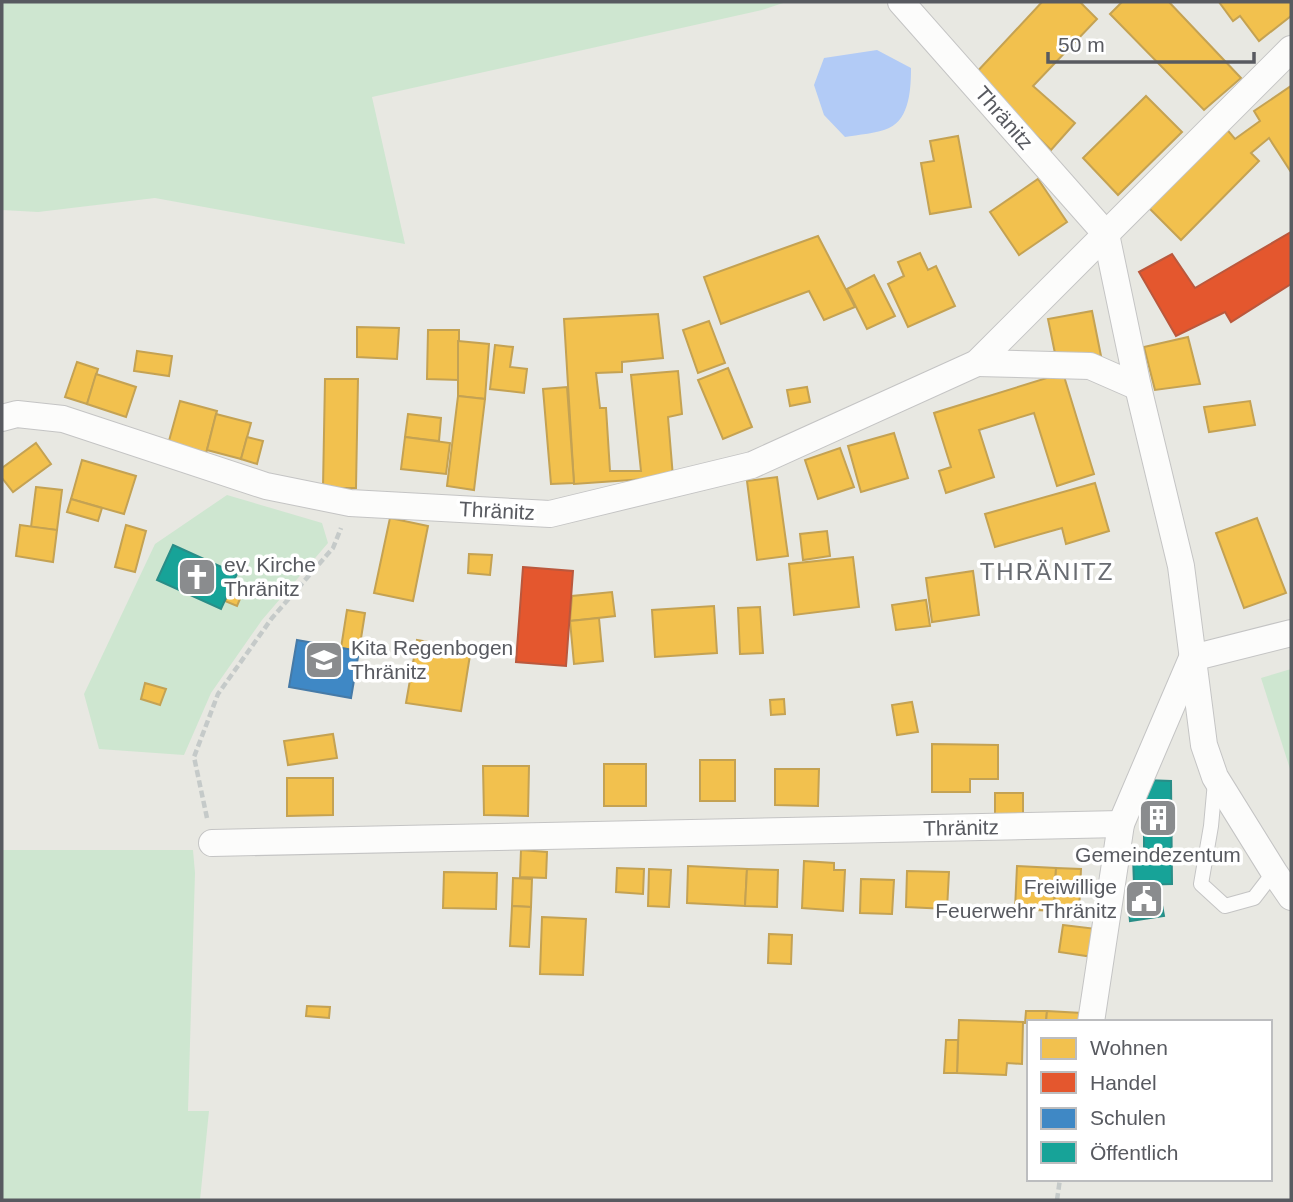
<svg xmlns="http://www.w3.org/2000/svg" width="1293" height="1202" font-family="Helvetica,sans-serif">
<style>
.green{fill:#cee6d0}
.water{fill:#b2cbf6}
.homes{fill:#f2c14e;stroke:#c4a253;stroke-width:2}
.shops{fill:#e4572e;stroke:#ba583d;stroke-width:2}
.schools{fill:#3f88c5;stroke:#467aa7;stroke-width:2}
.public{fill:#17a398;stroke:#2a8d87;stroke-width:2}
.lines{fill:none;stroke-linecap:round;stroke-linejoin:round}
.lane-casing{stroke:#c4c4c4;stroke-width:16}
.street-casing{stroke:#c4c4c4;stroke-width:28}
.path{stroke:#c5cac9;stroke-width:4.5;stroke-dasharray:7 3.5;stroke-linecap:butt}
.lane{stroke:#fcfcfb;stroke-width:14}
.street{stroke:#fcfcfb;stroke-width:26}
.labels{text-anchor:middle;stroke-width:7;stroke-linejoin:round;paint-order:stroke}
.street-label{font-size:21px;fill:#585a60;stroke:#fff}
.poi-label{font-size:21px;fill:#585a60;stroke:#fff;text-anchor:start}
.quarter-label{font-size:24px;letter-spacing:2px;fill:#696c72;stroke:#fff}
</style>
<rect width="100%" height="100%" fill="#e8e8e2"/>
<g class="green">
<polygon points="2,2 786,2 762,10 372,97 405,244 155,198 38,212 2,210"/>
<polygon points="227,495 322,523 328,543 262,620 211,693 184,755 99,749 84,694 155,544"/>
<polygon points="1291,669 1291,772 1261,678"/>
<polygon points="2,850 193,850 195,873 188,1111 209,1111 200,1200 2,1200"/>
</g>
<path class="water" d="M877,50L911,68C911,87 910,119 889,128C879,133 857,135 845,137L824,115L814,85L824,58Z"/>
<g class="homes">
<polygon points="1042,2 1080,2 1097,19 1033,86 1075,123 1051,150 974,75"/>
<polygon points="1122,2 1169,2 1241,78 1204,110 1110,14"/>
<polygon points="1219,2 1291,2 1291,16 1259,41 1240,16 1233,21"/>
<polygon points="1291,86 1291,172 1269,138 1251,153 1259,161 1181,240 1146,205 1224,126 1235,139 1260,121 1254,111"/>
<polygon points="1146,96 1182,132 1118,195 1083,158"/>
<polygon points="958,136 971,207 930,214 921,163 934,161 930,141"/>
<polygon points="1038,179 1067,222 1019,255 990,212"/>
<polygon points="818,236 855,307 824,320 809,291 721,324 704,277"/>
<polygon points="920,253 928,270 936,266 955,306 908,327 888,284 904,276 898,262"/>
<polygon points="874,275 895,316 867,329 847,289"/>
<polygon points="1092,311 1101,356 1057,363 1048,319"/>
<polygon points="658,314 663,358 622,362 622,372 596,373 600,408 606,408 610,471 641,471 631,375 678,371 682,414 668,417 673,477 574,484 564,319"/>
<polygon points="709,321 725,363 698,373 683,330"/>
<polygon points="357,327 399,328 397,359 357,357"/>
<polygon points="428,330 459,330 459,380 427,379"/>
<polygon points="1188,337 1200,384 1155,390 1144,347"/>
<polygon points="458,341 489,344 485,399 458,396"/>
<polygon points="495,345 513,347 510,367 527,369 524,393 490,389"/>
<polygon points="137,351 172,356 169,376 134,371"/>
<polygon points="77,362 98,369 87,404 65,397"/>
<polygon points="728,368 752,427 723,439 698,380"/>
<polygon points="1063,373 1094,474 1057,486 1034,413 979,430 994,477 946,493 939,471 951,467 934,413"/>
<polygon points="96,374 136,387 126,417 87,404"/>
<polygon points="325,379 358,379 356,488 323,488"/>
<polygon points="567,387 574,483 551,484 543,389"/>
<polygon points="807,387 810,402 790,406 787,390"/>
<polygon points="458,396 485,399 474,490 447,486"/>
<polygon points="180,401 217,411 205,457 167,448"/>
<polygon points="1250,401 1255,425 1209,432 1204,407"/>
<polygon points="216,414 251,423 241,459 207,450"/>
<polygon points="408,414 441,418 439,441 405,437"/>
<polygon points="894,433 908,478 861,492 848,446"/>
<polygon points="247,437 263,441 257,464 241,459"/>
<polygon points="405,437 450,443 446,474 401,469"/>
<polygon points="36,443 51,464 13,492 2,478 2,468"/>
<polygon points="840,448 854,487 818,499 805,460"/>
<polygon points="82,460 136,476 124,514 71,499"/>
<polygon points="777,477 788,556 757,560 747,481"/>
<polygon points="1095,483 1109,531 1066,544 1062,528 995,547 985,514"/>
<polygon points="36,487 62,490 57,530 31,527"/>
<polygon points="71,499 102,508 98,521 67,512"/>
<polygon points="390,518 428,526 413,601 374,593"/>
<polygon points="1257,518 1286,593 1244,608 1216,533"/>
<polygon points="20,525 57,530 53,562 16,556"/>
<polygon points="126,525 146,531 135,572 115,567"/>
<polygon points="827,531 830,556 803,560 800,534"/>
<polygon points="469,554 492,555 490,575 468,573"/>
<polygon points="853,557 859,607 794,615 789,564"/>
<polygon points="973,571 979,615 932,622 926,578"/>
<polygon points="235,580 246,585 237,606 225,601"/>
<polygon points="612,592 615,616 570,621 572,596"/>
<polygon points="926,600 930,626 896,630 892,605"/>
<polygon points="714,606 717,653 655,657 652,610"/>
<polygon points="760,607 763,653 740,654 738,608"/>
<polygon points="347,610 365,613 359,651 341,648"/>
<polygon points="599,618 603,661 574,664 570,621"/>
<polygon points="417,640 471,649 461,711 406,703"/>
<polygon points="145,683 166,689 160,705 141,699"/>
<polygon points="784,699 785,714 771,715 770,700"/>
<polygon points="912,702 918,732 897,735 892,705"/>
<polygon points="333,734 337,758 288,765 284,741"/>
<polygon points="932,744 998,745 998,779 970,779 970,792 932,792"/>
<rect x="700" y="760" width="35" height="41"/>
<rect x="604" y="764" width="42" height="42"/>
<polygon points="483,766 529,766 528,816 484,815"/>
<polygon points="775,769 819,769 818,806 775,805"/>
<polygon points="287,778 333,778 333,815 287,816"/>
<rect x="995" y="793" width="28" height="24"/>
<polygon points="521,850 547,852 546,878 520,877"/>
<polygon points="804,861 834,863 834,870 845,870 843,911 802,908"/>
<polygon points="688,866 747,869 745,906 687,903"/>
<polygon points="1017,866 1056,868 1054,911 1015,909"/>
<polygon points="617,868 644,869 643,894 616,892"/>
<polygon points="1056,868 1081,869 1079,912 1054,911"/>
<polygon points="649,869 671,870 669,907 648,906"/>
<polygon points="747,869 778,870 777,907 745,906"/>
<polygon points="907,871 949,872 947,909 906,907"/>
<polygon points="444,872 497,873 496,909 443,908"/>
<polygon points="513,878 532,879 531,907 512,906"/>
<polygon points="861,879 894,880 892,914 860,913"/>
<polygon points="512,906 531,907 529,947 510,946"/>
<polygon points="542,917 586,919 583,975 540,974"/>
<polygon points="1063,925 1097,929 1093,957 1059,952"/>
<polygon points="769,934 792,935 791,964 768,963"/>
<polygon points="307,1006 330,1007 329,1018 306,1016"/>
<polygon points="1026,1011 1047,1011 1046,1022 1025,1023"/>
<polygon points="1047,1011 1082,1013 1082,1022 1046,1022"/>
<polygon points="959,1020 1023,1022 1022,1064 1007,1063 1006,1075 957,1073"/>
<polygon points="946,1040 958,1040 957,1073 944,1073"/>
</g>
<g class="shops">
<polygon points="1291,232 1291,284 1231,322 1225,312 1176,336 1139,272 1172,254 1195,288"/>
<polygon points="523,567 573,571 566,666 516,662"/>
</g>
<polygon class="schools" points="297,640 359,651 351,698 289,687"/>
<g class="public">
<polygon points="173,545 237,574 221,609 157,580"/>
<polygon points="1144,780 1171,781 1172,884 1134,885 1133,856 1144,856"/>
<polygon points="1159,889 1164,916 1130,921 1127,890"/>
</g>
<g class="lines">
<g class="lane-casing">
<polyline id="lane" points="1215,782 1211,826 1201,884 1225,906 1254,898 1274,872"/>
</g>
<g class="street-casing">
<g id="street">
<polyline points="901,2 1106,234 1138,387 1181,566 1204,745 1215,777 1274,872 1291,897"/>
<polyline points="977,363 1090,366 1138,387"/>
<polyline points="2,418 17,414 63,419 266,486 350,503 550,514 752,465 977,363 1291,49"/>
<polyline points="212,843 1121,824"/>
<polyline points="1091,1022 1121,824 1192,658 1291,633"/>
</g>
</g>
<g class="path">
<polyline points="207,818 194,757 218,694 272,618 333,548 341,528"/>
<polyline points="1057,1200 1060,1179"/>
</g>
<use href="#lane" class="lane"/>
<use href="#street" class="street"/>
</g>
<defs>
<g id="church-square" transform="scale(2.0125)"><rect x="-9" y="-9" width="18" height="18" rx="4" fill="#8a8c8e" stroke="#fff"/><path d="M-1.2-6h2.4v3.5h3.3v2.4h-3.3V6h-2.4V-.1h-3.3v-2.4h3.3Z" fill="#fff"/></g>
<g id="school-square" transform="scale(2.0125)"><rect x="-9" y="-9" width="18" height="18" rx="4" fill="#8a8c8e" stroke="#fff"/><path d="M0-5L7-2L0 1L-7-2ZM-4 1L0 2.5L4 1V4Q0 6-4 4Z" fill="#fff"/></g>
<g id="building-square" transform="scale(2.0125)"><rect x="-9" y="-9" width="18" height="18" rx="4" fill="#8a8c8e" stroke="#fff"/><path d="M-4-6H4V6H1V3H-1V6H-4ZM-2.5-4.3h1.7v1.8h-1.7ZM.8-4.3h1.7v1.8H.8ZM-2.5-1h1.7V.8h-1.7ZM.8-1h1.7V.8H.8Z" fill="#fff"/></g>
<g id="civic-square" transform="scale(2.0125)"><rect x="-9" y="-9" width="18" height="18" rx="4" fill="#8a8c8e" stroke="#fff"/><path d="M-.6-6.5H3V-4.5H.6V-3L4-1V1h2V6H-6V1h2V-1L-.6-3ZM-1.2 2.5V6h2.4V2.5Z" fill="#fff"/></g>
</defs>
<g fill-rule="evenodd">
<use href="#church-square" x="197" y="577"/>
<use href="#school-square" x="324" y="660"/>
<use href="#building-square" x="1158" y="818"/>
<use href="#civic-square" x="1144" y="899"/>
</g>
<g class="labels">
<g class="street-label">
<text transform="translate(1004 118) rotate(49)" y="7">Thränitz</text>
<text transform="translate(497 511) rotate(3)" y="7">Thränitz</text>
<text transform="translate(961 828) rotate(-1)" y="7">Thränitz</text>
</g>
<g class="poi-label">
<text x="224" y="572">ev. Kirche<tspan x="224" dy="24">Thränitz</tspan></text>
<text x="351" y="655">Kita Regenbogen<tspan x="351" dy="24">Thränitz</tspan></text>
<text x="1158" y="862" text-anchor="middle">Gemeindezentum</text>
<text x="1117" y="894" text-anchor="end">Freiwillige<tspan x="1117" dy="24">Feuerwehr Thränitz</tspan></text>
</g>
<g class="quarter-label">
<text x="1047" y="580">THRÄNITZ</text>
</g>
</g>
<rect width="1293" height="1202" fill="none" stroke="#585a60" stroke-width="7"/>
<rect x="1027" y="1020" width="245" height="161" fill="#ffffff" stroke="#bcbdbf" stroke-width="2"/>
<rect x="1041" y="1038" width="35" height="21" fill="#f2c14e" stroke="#bcbdbf" stroke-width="2"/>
<text x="1090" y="1055" font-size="21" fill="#585a60">Wohnen</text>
<rect x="1041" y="1072" width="35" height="21" fill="#e4572e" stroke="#bcbdbf" stroke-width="2"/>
<text x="1090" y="1090" font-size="21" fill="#585a60">Handel</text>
<rect x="1041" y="1108" width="35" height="21" fill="#3f88c5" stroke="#bcbdbf" stroke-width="2"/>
<text x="1090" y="1125" font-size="21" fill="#585a60">Schulen</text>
<rect x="1041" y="1142" width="35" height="21" fill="#17a398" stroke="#bcbdbf" stroke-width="2"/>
<text x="1090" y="1160" font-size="21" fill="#585a60">Öffentlich</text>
<path d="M1048 52v10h206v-10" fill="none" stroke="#585a60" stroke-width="3.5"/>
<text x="1058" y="52" font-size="21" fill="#585a60" stroke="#ffffff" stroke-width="5" paint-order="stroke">50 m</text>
</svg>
